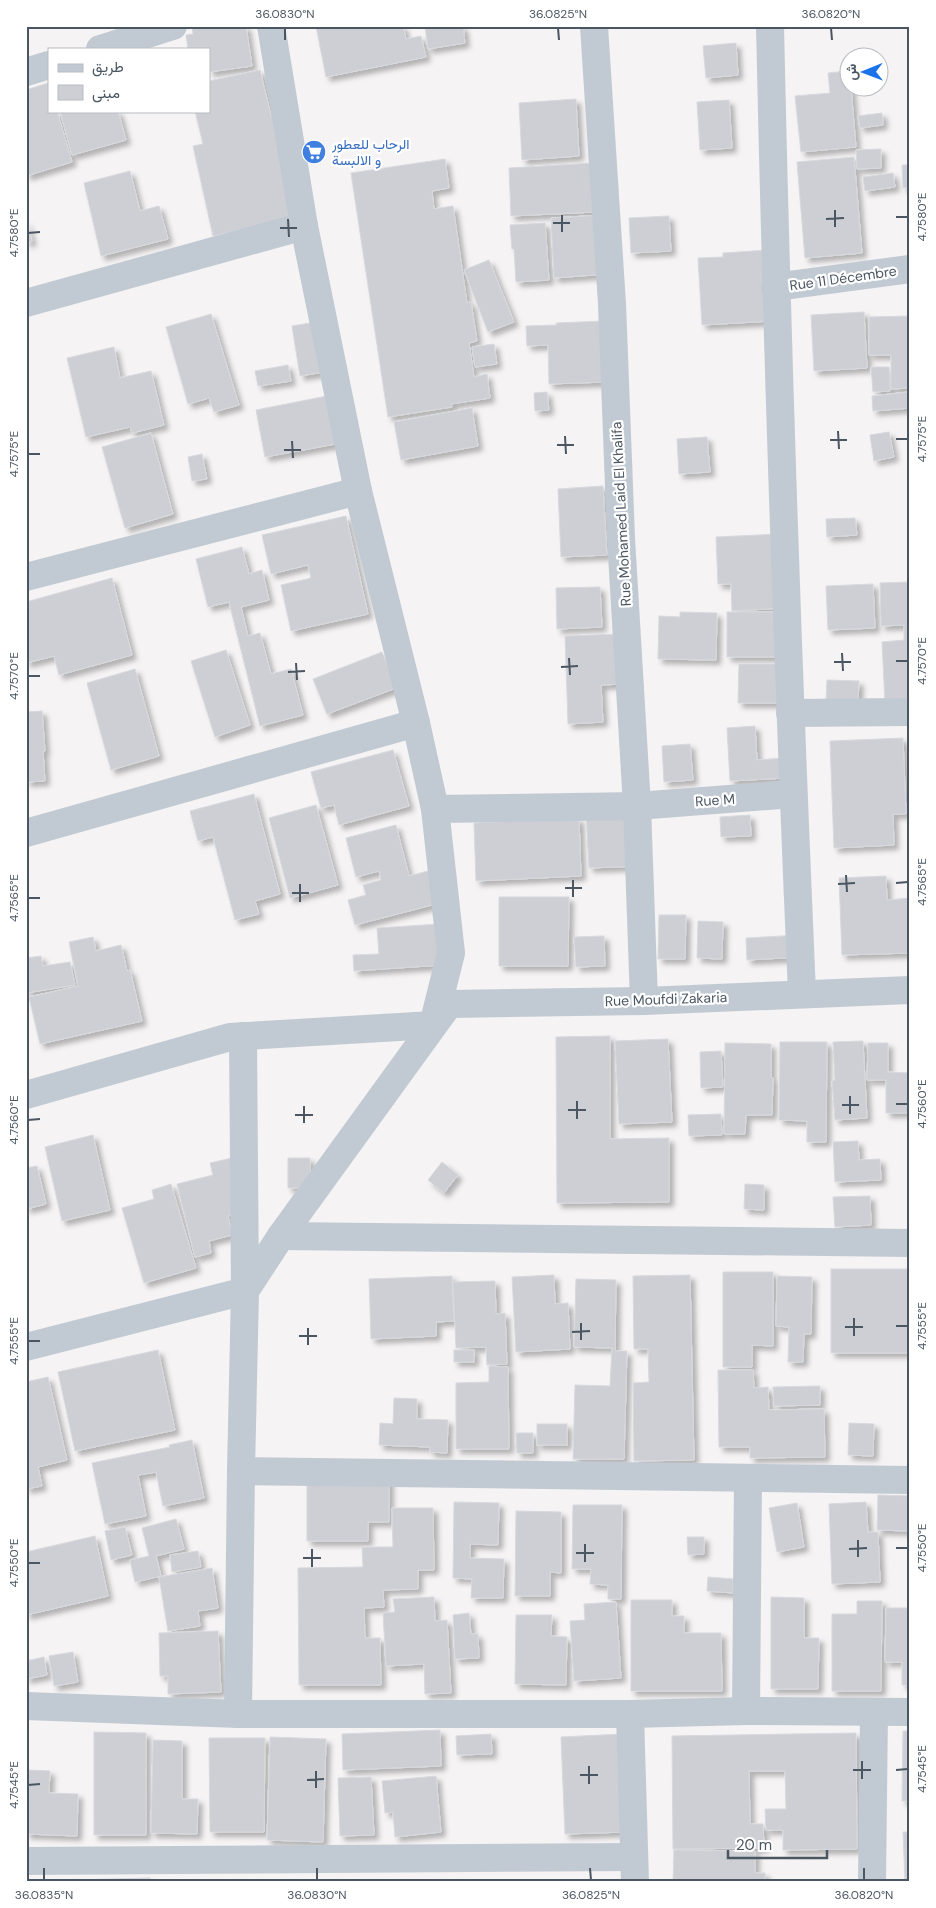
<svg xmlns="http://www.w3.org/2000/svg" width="936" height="1908" font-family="'DM Sans',Vazirmatn,sans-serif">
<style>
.building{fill:#cdcfd5;stroke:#d7d9de;filter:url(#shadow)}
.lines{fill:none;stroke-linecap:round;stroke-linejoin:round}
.minor{stroke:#c1cad2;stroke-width:28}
.ticks{fill:none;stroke:#4a5661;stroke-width:2}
.labels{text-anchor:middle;stroke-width:4.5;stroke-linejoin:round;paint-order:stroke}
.shop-label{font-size:14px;fill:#366cbe;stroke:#fff;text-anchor:start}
.street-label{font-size:14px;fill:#4a5661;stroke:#fff}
.neatline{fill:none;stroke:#4a5661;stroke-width:2}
.ticks-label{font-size:12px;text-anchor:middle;fill:#4a5661}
</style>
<defs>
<filter id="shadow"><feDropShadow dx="4.5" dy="4.5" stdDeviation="2.5" flood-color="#0004"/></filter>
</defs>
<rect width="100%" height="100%" fill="#f5f3f3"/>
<g class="building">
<polygon points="192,26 246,26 252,66 209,72 209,49 188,49 186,35 193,34"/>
<polygon points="316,26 403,26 406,39 421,36 426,57 326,77"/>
<polygon points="425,26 463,26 465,43 428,49"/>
<polygon points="736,43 738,75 706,78 703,46"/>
<polygon points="260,70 271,116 276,115 299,216 213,236 193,146 203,144 195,111 209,111 209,81"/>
<polygon points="848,71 848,88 851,88 856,147 801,152 795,96 830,93 828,73"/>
<polygon points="48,83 49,111 57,111 72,162 26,176 26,90"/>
<polygon points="576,99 579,156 522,160 519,103"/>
<polygon points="729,100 732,148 700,150 697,102"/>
<polygon points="60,111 118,111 126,140 72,155"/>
<polygon points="882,113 883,125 860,128 858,116"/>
<polygon points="881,149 881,168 857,169 856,150"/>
<polygon points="854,157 862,253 805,258 797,162"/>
<polygon points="445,159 449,188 432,191 434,209 453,206 467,303 471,302 477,341 469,343 474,377 487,374 490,398 451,404 452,407 388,417 351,173"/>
<polygon points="592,163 595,212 511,216 509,168"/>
<polygon points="902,165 910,165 910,187 903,188"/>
<polygon points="130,171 140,211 159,206 168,239 101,256 84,183"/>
<polygon points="893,173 895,187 865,191 863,177"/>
<polygon points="604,215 607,274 554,278 551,218"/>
<polygon points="669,216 671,251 631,253 629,218"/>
<polygon points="26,221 32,241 26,243"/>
<polygon points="545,223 549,280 516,282 514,249 512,249 510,225"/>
<polygon points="768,250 772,321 702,325 698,258 723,257 723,253"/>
<polygon points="489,260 514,322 488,332 464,270"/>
<polygon points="864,312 867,368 814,371 811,315"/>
<polygon points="211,314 239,405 214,412 209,398 188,404 166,327"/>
<polygon points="910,316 910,388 891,389 891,355 869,355 869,317"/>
<polygon points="604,321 606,382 549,384 548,345 527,346 526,326 557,325 556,323"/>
<polygon points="316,322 324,372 300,376 292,326"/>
<polygon points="494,344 497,364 475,367 472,347"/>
<polygon points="114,347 120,378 151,371 164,425 132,433 130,427 86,437 67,358"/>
<polygon points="288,365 291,381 258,386 255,371"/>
<polygon points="871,367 889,367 890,391 873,392"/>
<polygon points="547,392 549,410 535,411 534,393"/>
<polygon points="909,392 910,408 873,411 872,396"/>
<polygon points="332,395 341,443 265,457 256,410"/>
<polygon points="472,408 478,446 401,460 394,422"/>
<polygon points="889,432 894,457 874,461 870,435"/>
<polygon points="151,433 173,514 125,528 102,447"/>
<polygon points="707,437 710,472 679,474 677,439"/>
<polygon points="202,454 207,479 192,481 188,457"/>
<polygon points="603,486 607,555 561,557 558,489"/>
<polygon points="346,516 368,614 291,631 281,585 311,578 308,565 271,574 262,535"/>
<polygon points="855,518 857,535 827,537 826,519"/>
<polygon points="781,534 784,608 732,611 731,584 718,584 716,537"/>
<polygon points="242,547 249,574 262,570 269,600 241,607 248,636 260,633 271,674 291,669 303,715 260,726 229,602 208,607 196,559"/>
<polygon points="112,578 132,655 59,675 54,656 26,663 26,602"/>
<polygon points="910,582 910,702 885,703 882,642 904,640 904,625 881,626 880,583"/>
<polygon points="873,584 875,628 828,630 826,586"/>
<polygon points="600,587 602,627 557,629 556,588"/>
<polygon points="680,612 717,613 716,660 658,659 659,616 680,617"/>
<rect x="727" y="612" width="58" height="45"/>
<polygon points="621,634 623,684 601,685 603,722 568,724 565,636"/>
<polygon points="226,650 250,725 215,737 191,661"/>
<polygon points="382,652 396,688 327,714 313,679"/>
<polygon points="739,664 780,664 779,703 738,703"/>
<polygon points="135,669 159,756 111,770 87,683"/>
<polygon points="827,680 859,681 858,701 826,700"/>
<polygon points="42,711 45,751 43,751 45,781 26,782 26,712"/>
<polygon points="755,726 757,760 784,758 786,778 730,781 727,728"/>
<polygon points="903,738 906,814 893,814 894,845 834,848 830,741"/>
<polygon points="690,744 693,780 664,782 662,746"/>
<polygon points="393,750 409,806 339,825 334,805 321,808 311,772"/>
<polygon points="254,794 280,894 255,901 259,914 235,920 213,837 198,841 190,811"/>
<polygon points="316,805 338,885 290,898 269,818"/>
<polygon points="637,809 640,866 589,868 586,811"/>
<polygon points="750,815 751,836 721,837 720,817"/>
<polygon points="579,818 581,876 476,881 474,823"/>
<polygon points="396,825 409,876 428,871 436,904 355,925 348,900 366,895 363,885 381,880 379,871 356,877 346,838"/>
<polygon points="886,876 887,900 910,898 910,953 842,955 839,878"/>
<polygon points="499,897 569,897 568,966 499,966"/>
<polygon points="659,915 686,915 685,959 658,959"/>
<polygon points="698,921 723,922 722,959 697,958"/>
<polygon points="440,924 442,965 354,971 353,955 379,954 377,928"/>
<polygon points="800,935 801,957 747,960 746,938"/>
<polygon points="604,936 605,966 576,967 574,937"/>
<polygon points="93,937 96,951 121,945 127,971 130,970 142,1021 40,1044 29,997 78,986 69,942"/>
<polygon points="41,956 43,966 70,962 75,985 26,993 26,958"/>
<polygon points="610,1036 610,1139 669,1138 669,1202 557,1203 556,1037"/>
<polygon points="668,1039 672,1122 619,1124 615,1041"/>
<polygon points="863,1041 867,1118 835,1120 832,1081 835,1080 833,1042"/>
<polygon points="780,1042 827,1042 826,1142 807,1142 807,1121 779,1120"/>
<polygon points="725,1043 771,1044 771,1078 773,1078 772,1115 746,1115 745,1134 724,1134"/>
<polygon points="868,1043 888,1043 888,1072 910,1073 910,1113 886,1113 886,1080 867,1080"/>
<polygon points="721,1051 723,1087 701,1088 700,1052"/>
<polygon points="721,1114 722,1135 689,1136 688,1115"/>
<polygon points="93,1135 110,1210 62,1221 45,1147"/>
<polygon points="858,1141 859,1160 880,1159 881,1180 835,1182 833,1142"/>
<polygon points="232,1158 245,1212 228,1216 232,1235 209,1241 211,1253 195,1257 177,1184 213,1175 210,1163"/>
<polygon points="288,1158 310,1158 311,1188 288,1188"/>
<polygon points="442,1162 458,1175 444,1193 428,1180"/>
<polygon points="37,1166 46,1204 26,1209 26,1168"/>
<polygon points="171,1184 196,1268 144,1283 122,1208 154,1199 152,1190"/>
<polygon points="745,1184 764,1185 764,1210 744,1209"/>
<polygon points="870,1196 871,1225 835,1227 833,1197"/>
<rect x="831" y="1269" width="79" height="84"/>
<polygon points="723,1272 773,1272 773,1346 752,1345 752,1367 723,1367"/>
<polygon points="554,1275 555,1304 568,1303 570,1349 516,1352 512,1277"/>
<polygon points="690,1275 694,1460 634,1461 633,1383 649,1382 648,1349 634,1349 633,1276"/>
<polygon points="452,1276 454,1321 436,1322 436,1336 371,1339 369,1279"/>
<polygon points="777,1276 812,1277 811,1334 804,1334 803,1362 788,1362 789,1327 776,1326"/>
<polygon points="576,1279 616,1280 615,1351 627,1351 624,1459 573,1459 575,1385 610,1386 612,1348 574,1347"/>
<polygon points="495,1281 496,1314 505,1313 507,1364 487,1365 486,1347 456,1348 453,1282"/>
<polygon points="158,1350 175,1430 75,1451 58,1372"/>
<rect x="454" y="1350" width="20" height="12"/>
<polygon points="489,1366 508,1367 509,1449 456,1449 456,1383 489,1382"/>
<polygon points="718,1370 753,1370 754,1388 768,1387 769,1410 824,1409 825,1457 750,1458 750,1447 719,1447"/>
<polygon points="48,1377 67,1460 38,1467 42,1486 26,1489 26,1382"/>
<polygon points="820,1386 820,1405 774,1406 773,1387"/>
<polygon points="394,1398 417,1399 417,1419 448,1420 447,1453 430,1452 430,1447 379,1445 380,1423 393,1424"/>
<polygon points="849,1423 874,1424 873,1456 848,1455"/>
<rect x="537" y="1424" width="30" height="21"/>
<polygon points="516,1433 533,1433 533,1453 517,1453"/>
<polygon points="192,1440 204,1498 163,1506 156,1472 138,1475 146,1516 105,1524 92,1463 170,1447 169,1445"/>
<polygon points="307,1475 389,1475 389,1522 368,1522 368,1541 307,1541"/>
<polygon points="878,1495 910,1496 910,1531 877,1530"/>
<polygon points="454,1502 499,1503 498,1545 470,1544 470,1558 504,1559 503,1598 471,1598 472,1579 453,1578"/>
<polygon points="866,1502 868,1532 878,1532 880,1582 832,1584 829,1504"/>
<polygon points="797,1503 804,1547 777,1552 769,1508"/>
<polygon points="573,1505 622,1505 621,1599 608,1599 608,1585 590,1584 591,1569 572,1569"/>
<polygon points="392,1508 433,1508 434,1570 418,1570 418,1589 383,1590 384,1607 364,1608 365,1638 380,1638 381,1685 299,1685 298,1568 363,1567 362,1547 393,1547"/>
<polygon points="516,1511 561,1512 561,1573 550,1572 550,1596 515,1596"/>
<polygon points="176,1519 184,1549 156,1556 161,1576 135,1582 130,1560 149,1556 142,1528"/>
<polygon points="125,1527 132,1555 111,1560 105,1531"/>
<polygon points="95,1536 108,1596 26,1615 26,1552"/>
<polygon points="687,1537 704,1537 704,1554 688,1555"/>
<polygon points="198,1551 201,1567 172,1572 170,1555"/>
<polygon points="212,1568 218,1608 198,1611 200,1626 168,1631 159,1577"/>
<polygon points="708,1577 733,1579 733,1593 707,1591"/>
<polygon points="434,1597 435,1621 447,1620 451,1693 425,1694 424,1664 386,1666 383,1613 395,1612 393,1599"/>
<polygon points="771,1597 804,1598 804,1638 819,1638 818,1689 771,1689"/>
<polygon points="631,1600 672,1600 672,1616 684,1616 684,1633 721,1633 722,1691 631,1691"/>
<polygon points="857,1601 882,1601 881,1691 832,1691 832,1614 857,1614"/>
<polygon points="616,1602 621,1678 574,1681 570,1621 585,1620 584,1604"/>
<polygon points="886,1608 910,1608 910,1685 902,1685 902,1662 885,1662"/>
<polygon points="469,1613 471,1634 478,1634 479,1658 455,1659 453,1615"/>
<polygon points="516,1615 552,1615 551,1636 567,1637 566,1685 515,1684"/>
<polygon points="218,1631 221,1692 168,1694 168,1676 160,1676 159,1633"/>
<polygon points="73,1652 78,1682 54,1686 49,1656"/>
<polygon points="44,1657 47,1675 26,1679 26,1661"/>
<polygon points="440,1730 441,1766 343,1770 342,1734"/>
<polygon points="903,1731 910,1731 910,1801 902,1801"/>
<polygon points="94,1732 146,1733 146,1835 94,1835"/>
<polygon points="856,1733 857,1849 783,1850 783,1830 766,1830 765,1809 786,1809 785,1771 749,1771 750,1824 763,1824 764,1848 673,1849 672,1736"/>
<polygon points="491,1734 492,1754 457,1755 456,1736"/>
<polygon points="623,1734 626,1832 565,1834 561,1737"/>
<polygon points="270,1737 326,1739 323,1842 267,1840"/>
<polygon points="209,1738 265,1738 264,1832 210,1832"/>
<polygon points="153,1740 182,1741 182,1799 198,1799 197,1834 151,1833"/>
<polygon points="27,1770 50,1771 49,1793 78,1794 77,1836 26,1834"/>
<polygon points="436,1776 441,1832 395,1837 393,1812 385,1813 382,1781"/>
<polygon points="371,1777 374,1835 340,1836 338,1778"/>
<polygon points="903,1832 910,1832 910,1882 905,1882"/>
<polygon points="674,1850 755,1851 755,1873 765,1873 765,1882 673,1882"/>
<polygon points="150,1878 150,1882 31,1882 31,1881"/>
</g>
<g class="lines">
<g class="minor">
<polyline points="271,26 304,226 358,491 416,723 435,809 451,953 433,1025"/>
<polyline points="594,26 612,304 621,538 637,806 644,1001"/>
<path d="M770,26C777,349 788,671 802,993"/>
<polyline points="100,49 173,26"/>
<polyline points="26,72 49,65"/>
<polyline points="775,287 910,269"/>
<polyline points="26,303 304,226"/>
<polyline points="26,577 358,491"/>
<polyline points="790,713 910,712"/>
<polyline points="435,809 637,806 793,794"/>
<polyline points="26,833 416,723"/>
<polyline points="434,1023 450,1004 644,1001 910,990"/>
<polyline points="26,1095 230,1037 433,1025"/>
<polyline points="281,1236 910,1243"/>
<polyline points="26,1347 245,1291 243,1036"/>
<polyline points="241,1471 910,1480"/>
<polyline points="26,1706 238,1714 630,1714 746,1711 910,1712"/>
<polyline points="746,1711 748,1478"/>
<polyline points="238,1714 241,1471 245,1291 281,1236 444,1011"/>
<polyline points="630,1714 635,1882"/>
<polyline points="26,1861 634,1857"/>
<polyline points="872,1882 874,1712"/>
</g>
</g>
<path class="ticks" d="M285,28V40M558,28L559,40M831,28L832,40M835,210V227M562,215V232M896,217H908M288,219L289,237M826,219L844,218M553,223H570M280,228H297M28,233L40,232M838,431L839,449M565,436L566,454M896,439H908M830,440H847M292,441L293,458M557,445H574M284,450H301M28,454H40M842,653L843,671M569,658L570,675M896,661H908M834,662H851M296,663L297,680M561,667L578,666M288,672L305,671M28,676H40M846,875L847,892M573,880V897M896,883L908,882M300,884V902M838,884L855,883M565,888H582M292,893H309M28,898H40M850,1096V1114M577,1101V1119M896,1104H908M842,1105H859M304,1106V1123M568,1110H586M295,1115H313M28,1120L40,1119M854,1318V1336M581,1323V1340M896,1326H908M845,1327H863M308,1328V1345M572,1332L590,1331M299,1336H317M28,1341H40M858,1540V1557M585,1544V1562M896,1548H908M312,1549V1567M849,1549L867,1548M576,1553H594M303,1558H321M28,1563H40M862,1761V1779M589,1766V1784M853,1770H871M896,1770L908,1769M316,1771V1788M580,1775H598M307,1780L324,1779M28,1785L40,1784M44,1868V1880M317,1868V1880M590,1868L591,1880M864,1868V1880"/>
<defs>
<g id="supermarket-disc" transform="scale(1.25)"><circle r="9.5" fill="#3f7fe0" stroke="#fff"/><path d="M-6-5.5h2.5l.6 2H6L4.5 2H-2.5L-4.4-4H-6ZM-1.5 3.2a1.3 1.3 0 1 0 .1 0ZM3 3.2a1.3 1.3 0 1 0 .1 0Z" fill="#fff"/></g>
</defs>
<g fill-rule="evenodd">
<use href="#supermarket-disc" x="314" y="152"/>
</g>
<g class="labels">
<g class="shop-label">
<text x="332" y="149">الرحاب للعطور<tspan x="332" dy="16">و الالبسة</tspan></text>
</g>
<g class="street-label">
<text transform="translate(843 278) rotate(-8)" y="5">Rue 11 Décembre</text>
<text transform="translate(621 514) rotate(-93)" y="5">Rue Mohamed Laid El Khalifa</text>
<text transform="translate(715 800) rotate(-4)" y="5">Rue M</text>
<text transform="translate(666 999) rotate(-2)" y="5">Rue Moufdi Zakaria</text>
</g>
</g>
<rect width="936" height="1908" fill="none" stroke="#ffffff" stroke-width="55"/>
<rect x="48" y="48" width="162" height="65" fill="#ffffff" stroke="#b7bbc0"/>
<rect x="58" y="64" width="25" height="8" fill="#c1cad2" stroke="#b7bbc0"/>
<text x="92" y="72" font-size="15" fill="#4a5661">طريق</text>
<rect x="58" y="85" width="25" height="15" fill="#cdcfd5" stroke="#b7bbc0"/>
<text x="92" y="98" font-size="15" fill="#4a5661">مبنى</text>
<g transform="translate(864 72) rotate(269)"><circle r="24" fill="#ffffff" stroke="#b7bbc0"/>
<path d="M0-4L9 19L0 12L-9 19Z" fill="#1a73e8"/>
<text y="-8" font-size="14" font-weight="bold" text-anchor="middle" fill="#4a5661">ش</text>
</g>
<path d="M728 1850v8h99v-8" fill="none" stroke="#4a5661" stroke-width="2.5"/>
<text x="736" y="1850" font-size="15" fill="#4a5661" stroke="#ffffff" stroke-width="4" paint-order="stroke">20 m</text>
<rect x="28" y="28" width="880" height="1852" class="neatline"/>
<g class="ticks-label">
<text x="285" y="18">36.0830°N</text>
<text x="558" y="18">36.0825°N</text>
<text x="831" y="18">36.0820°N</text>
<text transform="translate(922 217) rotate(-90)" y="4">4.7580°E</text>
<text transform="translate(14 233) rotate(-90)" y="4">4.7580°E</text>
<text transform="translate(922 439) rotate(-90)" y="4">4.7575°E</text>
<text transform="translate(14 454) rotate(-90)" y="4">4.7575°E</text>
<text transform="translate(922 661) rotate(-90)" y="4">4.7570°E</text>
<text transform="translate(14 676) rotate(-90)" y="4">4.7570°E</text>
<text transform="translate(922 882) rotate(-90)" y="4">4.7565°E</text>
<text transform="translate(14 898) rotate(-90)" y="4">4.7565°E</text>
<text transform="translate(922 1104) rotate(-90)" y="4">4.7560°E</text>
<text transform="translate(14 1120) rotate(-90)" y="4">4.7560°E</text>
<text transform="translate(922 1326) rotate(-90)" y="4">4.7555°E</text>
<text transform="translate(14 1341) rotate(-90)" y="4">4.7555°E</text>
<text transform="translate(922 1548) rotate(-90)" y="4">4.7550°E</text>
<text transform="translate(14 1563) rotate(-90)" y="4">4.7550°E</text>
<text transform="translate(922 1769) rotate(-90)" y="4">4.7545°E</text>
<text transform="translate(14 1785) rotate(-90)" y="4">4.7545°E</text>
<text x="44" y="1899">36.0835°N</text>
<text x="317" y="1899">36.0830°N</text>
<text x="591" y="1899">36.0825°N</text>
<text x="864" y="1899">36.0820°N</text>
</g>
</svg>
